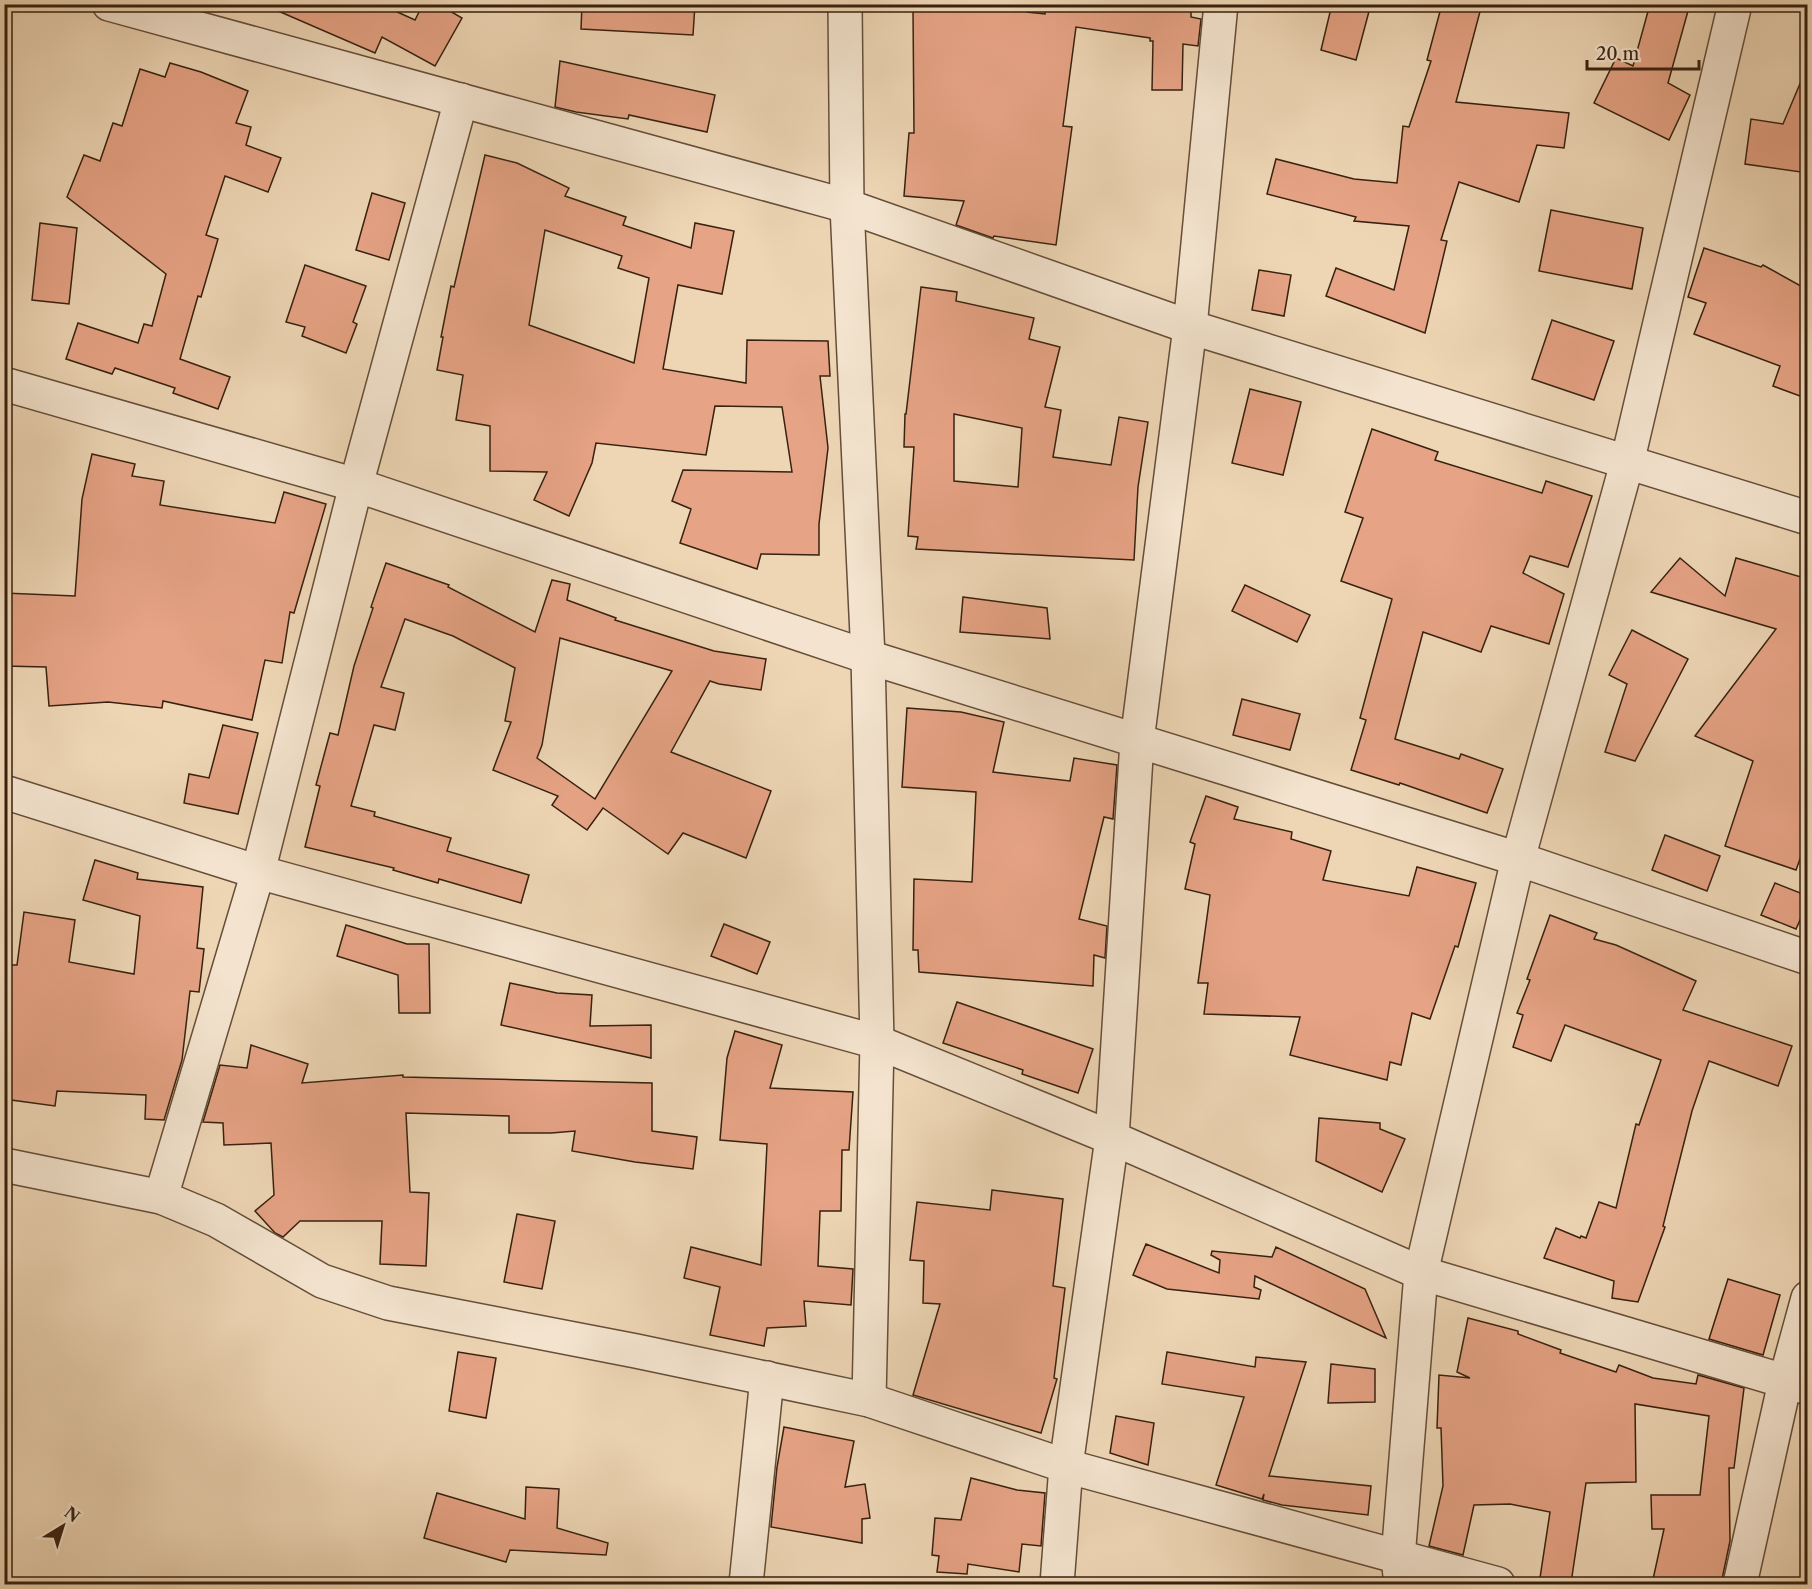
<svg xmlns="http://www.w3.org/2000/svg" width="1812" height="1589" font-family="'Libre Caslon Text',serif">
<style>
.building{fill:#e6a385;stroke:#37210f;stroke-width:1.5;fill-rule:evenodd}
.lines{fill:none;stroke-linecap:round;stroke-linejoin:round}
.street-casing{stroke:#654e38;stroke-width:36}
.street{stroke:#f4e4cf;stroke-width:33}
</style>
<rect width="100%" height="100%" fill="#eed6b5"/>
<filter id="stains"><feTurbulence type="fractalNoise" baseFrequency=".00333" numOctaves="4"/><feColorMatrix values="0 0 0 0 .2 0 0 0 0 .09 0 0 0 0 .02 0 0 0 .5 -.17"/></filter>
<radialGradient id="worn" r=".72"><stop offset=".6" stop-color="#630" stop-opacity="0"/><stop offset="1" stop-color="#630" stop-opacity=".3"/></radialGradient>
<g class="building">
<polygon points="262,4 395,4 393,10 415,20 423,4 438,4 462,18 435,66 382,37 375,53"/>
<polygon points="582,4 695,4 693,35 581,29"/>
<polygon points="995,4 1027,4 1027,12 1045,14 1046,4 1121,4 1151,10 1151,4 1191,4 1191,17 1201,19 1198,46 1183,44 1182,90 1152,90 1153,41 1150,41 1150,38 1076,27 1063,126 1072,127 1056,245 994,236 993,238 956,225 964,201 904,196 909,133 914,133 913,10 995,11"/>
<polygon points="1332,4 1371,4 1356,60 1321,50"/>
<polygon points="1442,4 1482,4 1456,102 1569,113 1564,148 1537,145 1519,202 1459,182 1441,240 1447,241 1425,333 1326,296 1336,268 1394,290 1409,226 1354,221 1356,217 1267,194 1276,159 1354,179 1397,183 1403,126 1409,127 1431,61 1427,60"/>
<polygon points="1650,4 1664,4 1688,11 1668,83 1690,95 1669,140 1594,103 1616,58 1633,66"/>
<polygon points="560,61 715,95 707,132 629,115 628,119 576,112 555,107"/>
<polygon points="170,63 201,72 248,91 236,123 251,127 246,145 281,158 268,192 225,176 206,235 218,239 201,297 198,296 180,359 230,377 218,409 173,393 175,388 115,368 112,374 66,359 78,323 138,343 144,324 152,326 166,274 67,197 84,155 100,161 113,123 122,126 140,69 165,77"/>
<polygon points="1807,67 1808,173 1745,164 1751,119 1783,124"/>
<path d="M485,155L517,163L569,188L565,196L626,217L623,225L691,248L695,223L734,231L722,294L678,285L663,369L746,383L747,340L828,341L830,376H820L828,448L819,524V555L761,554L757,569L680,543L691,509L672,501L683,470L792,472L782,407L715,406L706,455L596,443L592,463L569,516L534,500L547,472L490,471V426L456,420L463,375L437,370L443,337H441L451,286L454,287ZM545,230L622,256L618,268L649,278L634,363L529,325Z"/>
<polygon points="372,193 405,203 389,260 356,250"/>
<polygon points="1551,210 1643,228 1632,289 1539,271"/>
<polygon points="40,223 77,228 69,304 32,300"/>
<polygon points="1704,248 1761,267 1763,265 1808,290 1808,399 1773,386 1780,366 1694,334 1706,303 1688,297"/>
<polygon points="305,265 366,286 353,322 357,324 346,353 302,336 305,327 286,322"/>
<polygon points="1259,270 1291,275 1284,316 1252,310"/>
<path d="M921,287L957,292L956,301L1034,318L1029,339L1060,347L1045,407L1061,410L1053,457L1111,465L1119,417L1148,422L1138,487L1134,560L916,549L918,537L908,536L914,447H904L905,414H906ZM954,414L1022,428L1018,487L954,481Z"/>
<polygon points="1552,320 1614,341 1594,400 1532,379"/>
<polygon points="1250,389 1301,402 1283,475 1232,463"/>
<polygon points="1372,429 1438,452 1435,460 1542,493 1546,481 1592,496 1568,567 1530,556 1523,573 1564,594 1549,644 1491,626 1481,652 1423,632 1395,739 1459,759 1461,754 1503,769 1487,813 1400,783 1399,785 1351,770 1366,720 1360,718 1392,599 1341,581 1363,518 1345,512"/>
<polygon points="92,454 135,464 132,476 164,481 160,505 275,523 284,492 326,504 294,613 290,612 282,663 265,660 252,720 163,701 162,708 108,702 49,706 46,667 4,666 4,593 75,596 82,499"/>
<polygon points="1680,558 1725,596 1736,558 1808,579 1808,837 1796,870 1725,846 1753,761 1695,736 1776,629 1651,592"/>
<path d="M386,563L449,585L448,587L535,632L552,580L570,584L567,600L616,618L615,620L714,651L766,659L761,690L719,684L710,681L671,752L771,791L746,858L683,833L668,854L603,808L587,830L552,805L558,796L493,770L511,722L505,721L515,668L453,636L405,619L381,687L404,693L395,730L374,725L351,806L375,812L374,816L451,838L447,851L529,875L521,903L439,879L438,883L393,870L394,868L305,847L320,786L316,785L330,733L338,735L354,666L373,608L371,607ZM560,638L672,671L595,799L537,758L542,745Z"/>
<polygon points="1245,585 1310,615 1297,642 1232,611"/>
<polygon points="963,597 1047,608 1050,639 960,632"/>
<polygon points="1632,630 1688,659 1635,761 1605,752 1627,684 1609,675"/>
<polygon points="1242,699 1300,714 1290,750 1233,735"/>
<polygon points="907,708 961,712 1004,722 993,772 1070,781 1074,758 1117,765 1113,819 1104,817 1079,919 1107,926 1105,958 1094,955 1093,986 919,972 918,950 913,950 914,879 972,882 976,792 902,787"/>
<polygon points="223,725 258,733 238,814 184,803 189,774 209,778"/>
<polygon points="1206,796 1238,807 1234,819 1292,832 1291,839 1331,851 1323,880 1409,896 1417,867 1476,883 1458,947 1455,946 1430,1019 1412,1013 1401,1065 1390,1062 1387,1080 1290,1055 1300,1017 1204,1014 1208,983 1198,983 1210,895 1185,889 1195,844 1190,842"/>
<polygon points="1665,835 1720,856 1707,891 1652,870"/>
<polygon points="95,860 138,873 137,879 203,887 197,948 204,949 199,992 190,991 182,1060 164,1120 145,1119 146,1095 57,1091 55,1106 4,1099 10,1036 5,1036 8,965 17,965 24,912 75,920 69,962 134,974 140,916 83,900"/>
<polygon points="1775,883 1808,896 1808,902 1796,929 1761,915"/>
<polygon points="1550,915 1597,933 1594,939 1616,945 1696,981 1683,1010 1792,1046 1778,1086 1709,1061 1692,1111 1663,1226 1665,1227 1638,1302 1612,1298 1614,1281 1544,1258 1556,1228 1580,1238 1581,1236 1586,1238 1599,1202 1616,1208 1636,1124 1639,1125 1661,1060 1565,1025 1551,1061 1513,1047 1523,1015 1517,1013 1530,980 1527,979"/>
<polygon points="724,924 770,942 757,974 711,956"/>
<polygon points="346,925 407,944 429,944 430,1013 399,1013 398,975 337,956"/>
<polygon points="510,983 557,993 592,995 590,1026 651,1025 651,1058 501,1025"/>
<polygon points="957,1002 1093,1049 1078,1093 1022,1074 1023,1070 943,1043"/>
<polygon points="735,1031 782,1045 770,1088 853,1092 849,1150 842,1150 841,1211 820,1211 818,1266 853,1269 851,1305 804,1301 806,1326 767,1328 764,1346 710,1335 720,1287 684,1278 691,1247 761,1265 767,1144 720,1140 727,1058"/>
<polygon points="251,1045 308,1064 302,1083 403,1075 403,1077 652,1083 652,1131 697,1137 693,1169 635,1162 572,1151 575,1131 551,1133 509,1133 509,1116 406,1113 410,1192 429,1193 426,1266 380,1264 382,1221 300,1221 283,1237 275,1233 255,1211 274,1195 271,1143 224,1145 223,1123 203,1122 220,1065 247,1068"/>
<polygon points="1319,1118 1380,1123 1380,1129 1405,1139 1382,1192 1316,1161"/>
<polygon points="992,1190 1063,1199 1053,1286 1065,1288 1054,1378 1057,1379 1041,1433 913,1395 940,1304 923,1303 924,1261 910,1260 917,1202 990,1210"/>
<polygon points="517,1214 555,1221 542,1289 504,1282"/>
<polygon points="1146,1244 1219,1273 1220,1260 1211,1255 1212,1251 1272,1257 1276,1247 1365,1289 1386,1338 1255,1276 1254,1287 1261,1290 1259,1299 1167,1289 1133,1275"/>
<polygon points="1728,1279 1780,1295 1763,1355 1709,1339"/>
<polygon points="1468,1318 1518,1331 1518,1334 1561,1350 1560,1353 1616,1372 1619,1365 1653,1378 1696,1384 1698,1375 1744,1388 1734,1468 1729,1468 1730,1541 1721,1584 1652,1584 1664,1529 1652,1529 1651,1495 1700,1495 1709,1416 1635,1404 1636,1482 1586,1483 1571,1583 1540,1578 1550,1512 1510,1504 1474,1505 1463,1555 1429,1546 1443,1486 1441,1428 1437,1428 1439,1375 1470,1378 1457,1372"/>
<polygon points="458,1352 496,1358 486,1418 449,1411"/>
<polygon points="1167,1352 1255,1367 1256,1357 1306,1362 1269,1476 1371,1486 1368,1515 1282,1505 1263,1500 1264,1494 1262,1499 1216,1485 1244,1397 1162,1384"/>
<polygon points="1331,1364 1375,1369 1375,1402 1328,1403"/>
<polygon points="1116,1416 1154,1423 1148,1465 1110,1453"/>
<polygon points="784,1427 854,1441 845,1487 865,1484 870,1518 862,1519 862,1543 771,1527 777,1467"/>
<polygon points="971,1478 1017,1490 1045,1493 1041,1546 1022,1544 1019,1572 968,1564 967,1574 937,1572 939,1556 932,1555 935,1518 961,1520"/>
<polygon points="526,1487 559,1489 557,1528 608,1543 606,1555 510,1550 506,1562 424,1538 437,1493 525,1519"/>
</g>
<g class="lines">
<g class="street-casing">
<g id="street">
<polyline points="109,4 847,206 1190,327 1808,518"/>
<polyline points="845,4 847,206 868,657 877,1042 869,1400"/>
<polyline points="4,384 356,485 868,657 1518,859 1808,958"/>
<polyline points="4,792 258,872 877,1042 1112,1138 1421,1273 1808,1388"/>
<polyline points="4,1165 161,1197 216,1220 322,1281 388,1303 636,1351 869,1400 1066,1466 1498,1584"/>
<polyline points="161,1197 258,872 356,485 461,100"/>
<polyline points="746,1584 767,1378"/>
<polyline points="1057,1584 1066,1466 1112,1138 1137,741 1190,327 1221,4"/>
<polyline points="1401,1584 1398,1558 1421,1273 1518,859 1627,463 1735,4"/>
<polyline points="1740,1584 1785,1382 1808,1298"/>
</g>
</g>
<use href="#street" class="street"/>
</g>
<rect width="1812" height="1589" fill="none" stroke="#eed6b5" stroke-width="24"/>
<rect x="6" y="6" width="1800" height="1577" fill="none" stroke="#37210f" stroke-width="3"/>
<rect x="12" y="12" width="1788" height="1565" fill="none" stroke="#37210f" stroke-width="1.5"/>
<g transform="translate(63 1526) rotate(38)" stroke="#f4e4cf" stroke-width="4.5" paint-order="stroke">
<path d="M0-4.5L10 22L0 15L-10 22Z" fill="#37210f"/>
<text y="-9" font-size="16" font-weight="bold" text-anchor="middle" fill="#37210f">N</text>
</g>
<path d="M1587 60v9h112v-9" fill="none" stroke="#37210f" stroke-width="3"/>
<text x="1596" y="60" font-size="18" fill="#37210f" stroke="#f4e4cf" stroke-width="4.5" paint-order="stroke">20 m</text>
<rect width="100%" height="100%" filter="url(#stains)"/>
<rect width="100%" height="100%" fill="url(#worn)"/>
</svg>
